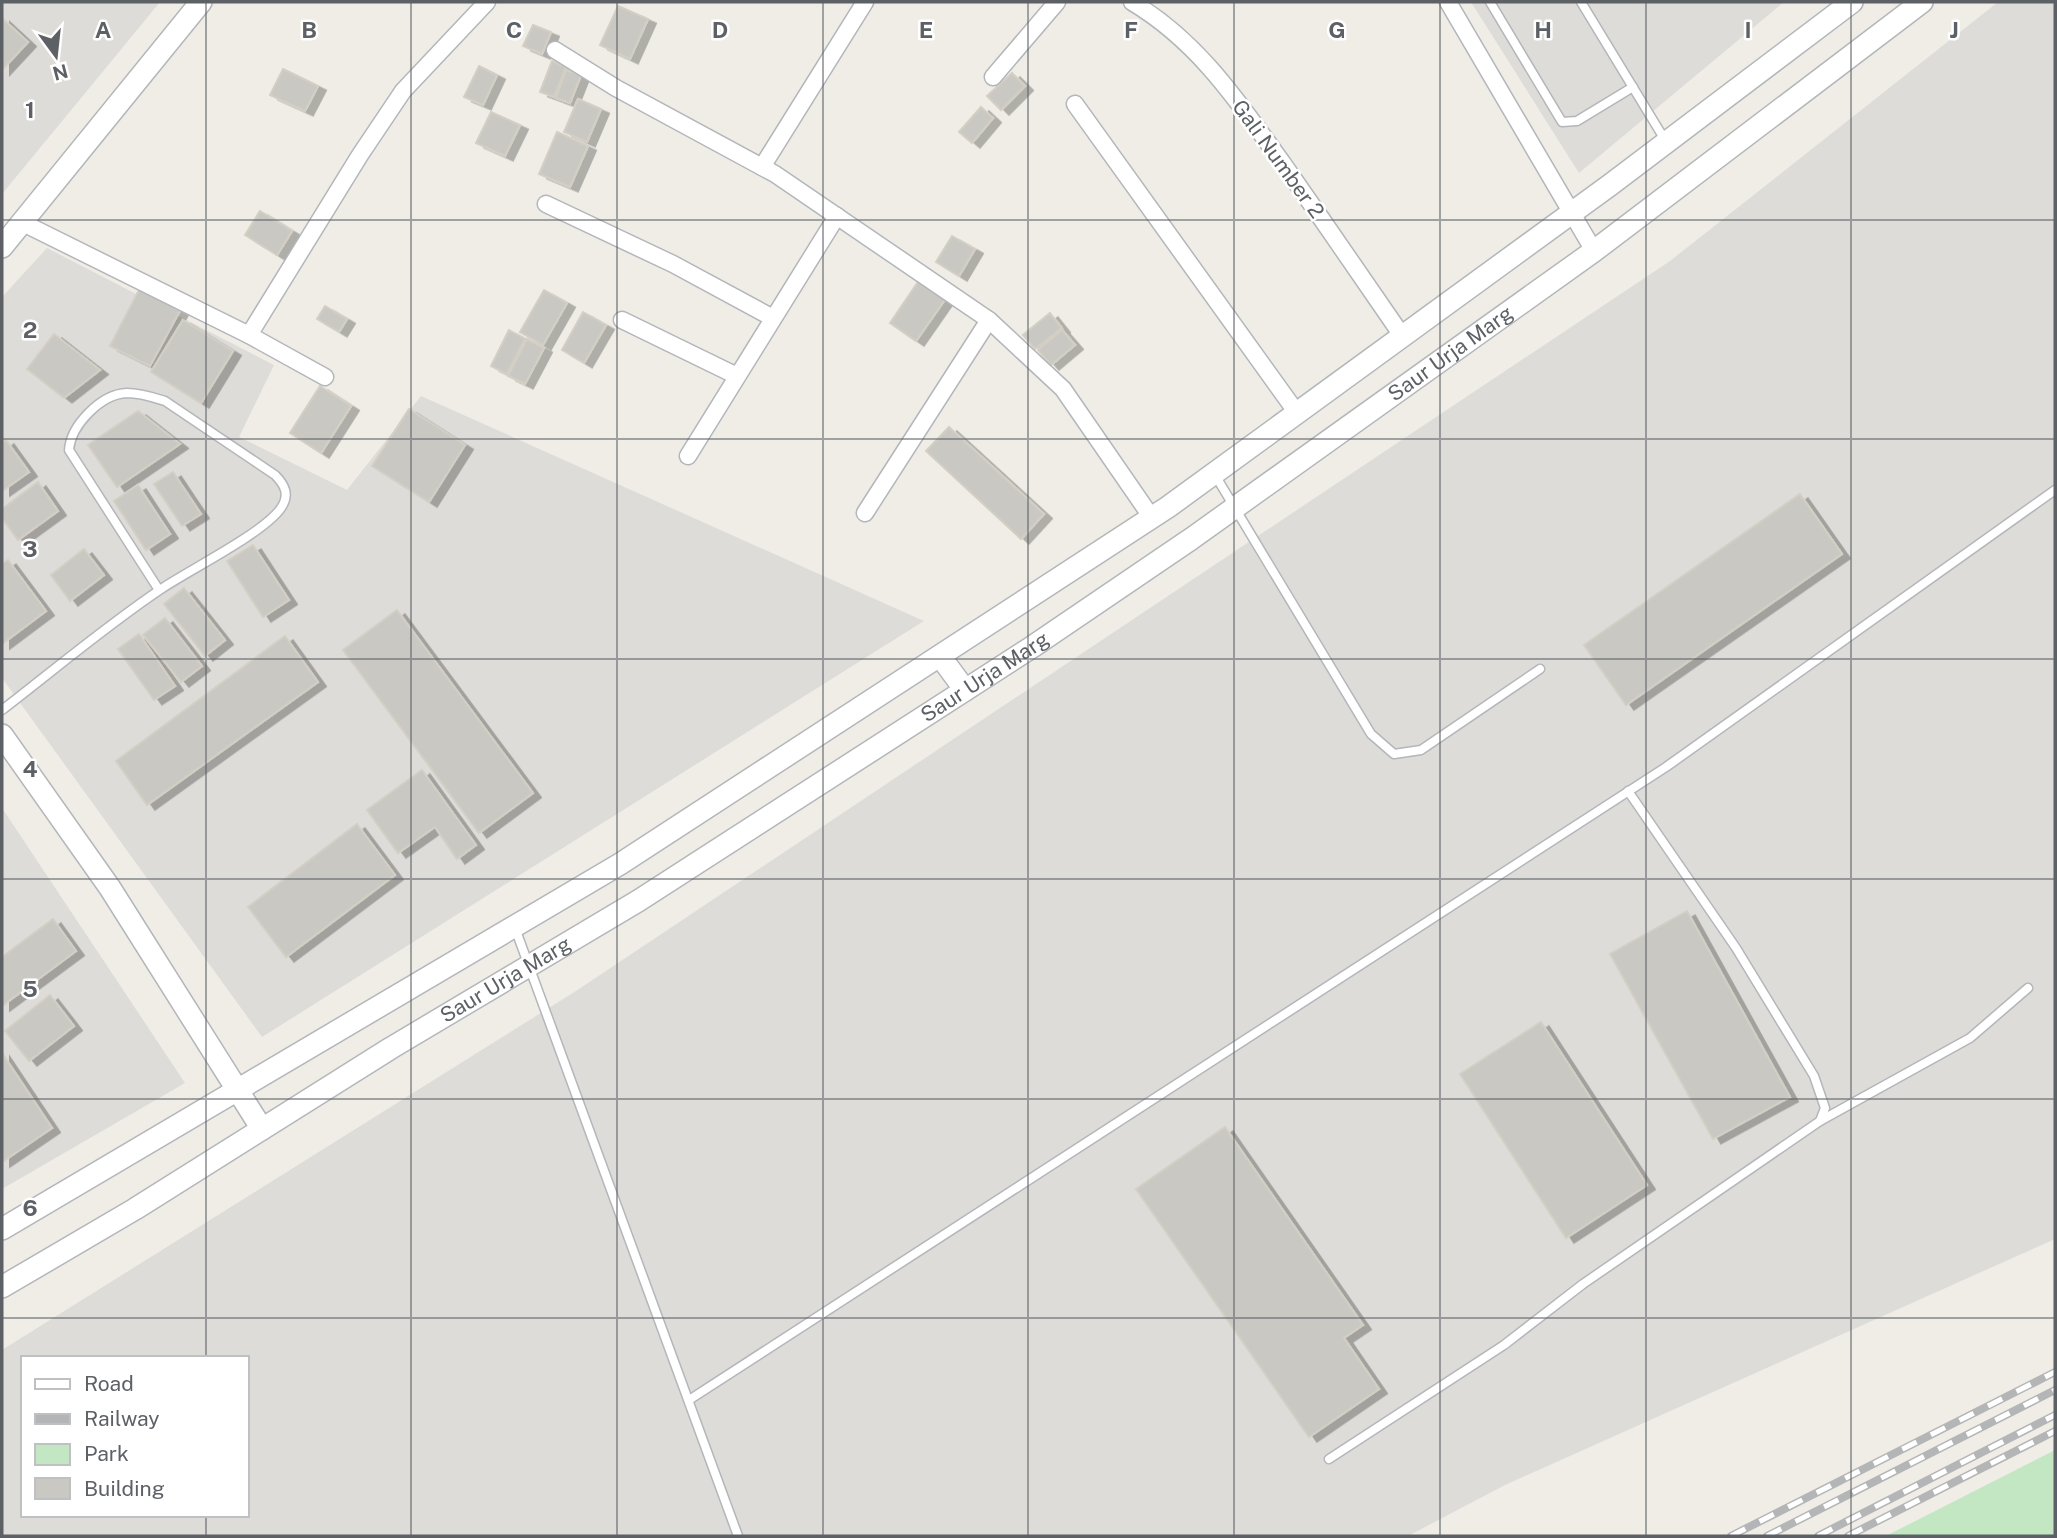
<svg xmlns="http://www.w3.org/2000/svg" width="2057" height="1538" font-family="'Public Sans',sans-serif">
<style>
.industrial{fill:#dedcd8;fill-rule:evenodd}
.green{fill:#c3e6c3}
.building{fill:#cac8c3;stroke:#d4cfc4;stroke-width:2;filter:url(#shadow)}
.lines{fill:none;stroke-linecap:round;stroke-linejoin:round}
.service-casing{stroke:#b3b6ba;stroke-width:11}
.minor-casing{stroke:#b3b6ba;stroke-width:19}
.tertiary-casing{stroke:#b3b6ba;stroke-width:24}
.service{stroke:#fff;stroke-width:8}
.minor{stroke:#fff;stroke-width:16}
.tertiary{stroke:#fff;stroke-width:21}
.rail-casing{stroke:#b4b5b6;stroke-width:8}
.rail{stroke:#fff;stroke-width:5;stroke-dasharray:16;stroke-linecap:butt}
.grid{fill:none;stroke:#5d6166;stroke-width:2;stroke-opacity:0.55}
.labels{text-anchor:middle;stroke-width:5;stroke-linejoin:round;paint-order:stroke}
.street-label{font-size:21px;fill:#5d6166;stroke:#fff}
.grid-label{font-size:23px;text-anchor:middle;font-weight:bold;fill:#5d6166;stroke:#fff;stroke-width:5;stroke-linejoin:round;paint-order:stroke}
</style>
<defs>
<filter id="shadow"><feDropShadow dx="8" dy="4.5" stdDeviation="0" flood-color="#0004"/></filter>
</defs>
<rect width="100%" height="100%" fill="#efede6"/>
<g class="industrial">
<polygon points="2,2 160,2 2,194"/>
<polygon points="1471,2 1784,2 1579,173"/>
<path d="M1998,2H2055V1239L1505,1485L1408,1536H2V1350L576,991L1670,261ZM23,1358H247V1515H23Z"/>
<polygon points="47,248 274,365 239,437 347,490 421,396 924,621 262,1037 2,678 2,297"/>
<polygon points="2,808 185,1083 2,1189"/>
</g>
<polygon class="green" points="2055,1450 2055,1536 1886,1536"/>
<g class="building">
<polygon points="618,6 648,19 630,59 600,45"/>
<polygon points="2,18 28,42 2,70"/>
<polygon points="533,25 551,32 542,54 523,46"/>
<polygon points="552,61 566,67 554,97 540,92"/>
<polygon points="479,66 497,75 483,105 464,97"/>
<polygon points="283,69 318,86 305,111 270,95"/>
<polygon points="566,70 581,75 570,103 556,98"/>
<polygon points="1012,73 1025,86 1001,110 987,96"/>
<polygon points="578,99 601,109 587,142 564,132"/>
<polygon points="981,107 993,118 972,143 959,132"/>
<polygon points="491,112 520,125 505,156 476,143"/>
<polygon points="557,132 588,146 570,187 539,174"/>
<polygon points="260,211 292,231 277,255 245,235"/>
<polygon points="952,236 975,249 959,276 936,262"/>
<polygon points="920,279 946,298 916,341 890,323"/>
<polygon points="141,286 182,307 150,366 110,346"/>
<polygon points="544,290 567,303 543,345 520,332"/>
<polygon points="325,306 347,319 339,332 317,319"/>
<polygon points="583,312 606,325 584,363 562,350"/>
<polygon points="1050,313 1062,328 1035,349 1023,335"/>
<polygon points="183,320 233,351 201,403 151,372"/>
<polygon points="509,330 525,339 507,374 491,366"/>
<polygon points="1062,330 1075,345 1051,365 1038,350"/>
<polygon points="54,334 100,370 64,398 27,369"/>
<polygon points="527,339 544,348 525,384 508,376"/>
<polygon points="320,386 351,406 321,453 290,433"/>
<polygon points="409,409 465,445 429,502 372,466"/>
<polygon points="138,411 180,444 117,487 88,445"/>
<polygon points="949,427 1044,514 1021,539 926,451"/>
<polygon points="6,440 29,472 2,491 2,443"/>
<polygon points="173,472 201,514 182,526 154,484"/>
<polygon points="38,482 58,511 18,540 2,518 2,509"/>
<polygon points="138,485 170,534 146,550 114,501"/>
<polygon points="1800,494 1842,554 1626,705 1584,645"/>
<polygon points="253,545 289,600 263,617 227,561"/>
<polygon points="84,549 104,575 70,601 51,575"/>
<polygon points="8,560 46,611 2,644 2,564"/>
<polygon points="184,588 225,640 205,656 164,604"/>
<polygon points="397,610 533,793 479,833 343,650"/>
<polygon points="165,618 202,666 181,682 143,635"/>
<polygon points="139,634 175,686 154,700 118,649"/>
<polygon points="285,636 318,682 147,805 116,761"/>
<polygon points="422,770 476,845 457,859 435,827 398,853 367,810"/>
<polygon points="357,824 395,875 286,957 248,907"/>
<polygon points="1687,911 1790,1097 1713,1139 1610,954"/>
<polygon points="53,919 76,951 2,1006 2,957"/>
<polygon points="50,995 74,1026 29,1061 5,1031"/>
<polygon points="1541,1022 1647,1185 1566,1238 1460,1074"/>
<polygon points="2,1053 52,1128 2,1162"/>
<polygon points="1225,1127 1363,1325 1344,1338 1379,1389 1309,1437 1136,1189"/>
</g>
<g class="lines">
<g class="service-casing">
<g id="service">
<polyline points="1490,2 1562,122 1577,121 1633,87"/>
<polyline points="1581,2 1665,140"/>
<polyline points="1215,475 1371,734 1394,754 1421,750 1540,669"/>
<path d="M2,710C54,670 106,626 161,589C189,570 264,533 281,508C290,495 285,485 275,475L165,401C152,397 141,393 127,393C101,394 71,425 69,450L159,590"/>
<polyline points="515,928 738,1536"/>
<polyline points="1820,1121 1970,1038 2028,988"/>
<polyline points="689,1400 1666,767 2055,490"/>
<polyline points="1329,1459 1504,1345 1583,1284 1820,1121 1825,1108 1814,1076 1736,948 1628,791"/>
</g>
</g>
<g class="minor-casing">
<g id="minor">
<path d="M1132,2C1199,42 1239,103 1284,165C1324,222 1363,279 1403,337"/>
<polyline points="1448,2 1594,251"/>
<polyline points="555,50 616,88 775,174 989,320 1063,389 1152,518"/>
<polyline points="993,77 1057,2"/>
<polyline points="1075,104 1297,413"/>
<polyline points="762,167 865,2"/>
<polyline points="546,204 673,264 773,318"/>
<polyline points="23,223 249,335 325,377"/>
<polyline points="622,320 737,376"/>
<polyline points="249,335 360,155 403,91 487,2"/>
<polyline points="688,456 837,216"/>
<polyline points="865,513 989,320"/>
</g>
</g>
<g class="tertiary-casing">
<g id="tertiary">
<polyline points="2,247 201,2"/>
<polyline points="940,656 965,690"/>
<polyline points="2,735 110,888 262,1129"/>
<polyline points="2,1229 620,864 1168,507 1610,185 1852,2"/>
<path id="s1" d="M2,1287L135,1209L391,1048L638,901L1032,647L1191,539L1594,251L1922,2"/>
</g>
</g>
<use href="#service" class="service"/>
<use href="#minor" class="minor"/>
<use href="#tertiary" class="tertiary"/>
<g class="rail-casing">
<g id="rail">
<polyline points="1731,1536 2055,1372"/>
<polyline points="1767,1536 2055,1390"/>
<polyline points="1818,1536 2055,1415"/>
<polyline points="1848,1536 2055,1431"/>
</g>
</g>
<use href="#rail" class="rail"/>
</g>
<path class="grid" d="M206,2V1358M411,2V1536M617,2V1536M823,2V1536M1028,2V1536M1234,2V1536M1440,2V1536M1646,2V1536M1851,2V1536M2,220H2055M2,439H2055M2,659H2055M2,879H2055M2,1099H2055M2,1318H2055M206,1515V1536"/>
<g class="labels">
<g class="street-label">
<text transform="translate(1278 159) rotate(54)" y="7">Gali Number 2</text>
<text dy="7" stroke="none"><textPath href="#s1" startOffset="1724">Saur Urja Marg</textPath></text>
<text dy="7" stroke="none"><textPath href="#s1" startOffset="1157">Saur Urja Marg</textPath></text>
<text dy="7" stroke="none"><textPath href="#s1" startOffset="590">Saur Urja Marg</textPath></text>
</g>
</g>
<g class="grid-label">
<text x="103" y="38">A</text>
<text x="309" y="38">B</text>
<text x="514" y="38">C</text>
<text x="720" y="38">D</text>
<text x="926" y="38">E</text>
<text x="1131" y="38">F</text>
<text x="1337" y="38">G</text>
<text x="1543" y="38">H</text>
<text x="1748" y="38">I</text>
<text x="1954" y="38">J</text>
<text x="30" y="118">1</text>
<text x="30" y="338">2</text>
<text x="30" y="557">3</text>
<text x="30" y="777">4</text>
<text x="30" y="997">5</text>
<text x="30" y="1216">6</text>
</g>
<rect width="2057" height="1538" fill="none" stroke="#5d6166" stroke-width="7"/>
<rect x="21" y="1356" width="228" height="161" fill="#ffffff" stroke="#bec0c2" stroke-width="2"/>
<rect x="35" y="1379" width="35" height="10" fill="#ffffff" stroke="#bec0c2" stroke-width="2"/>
<text x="84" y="1391" font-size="21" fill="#5d6166">Road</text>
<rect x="35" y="1414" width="35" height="10" fill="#b4b5b6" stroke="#bec0c2" stroke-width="2"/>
<text x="84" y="1426" font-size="21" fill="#5d6166">Railway</text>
<rect x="35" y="1444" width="35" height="21" fill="#c3e6c3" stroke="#bec0c2" stroke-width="2"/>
<text x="84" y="1461" font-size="21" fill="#5d6166">Park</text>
<rect x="35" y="1478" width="35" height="21" fill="#cac8c3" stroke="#bec0c2" stroke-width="2"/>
<text x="84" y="1496" font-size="21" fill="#5d6166">Building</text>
<g transform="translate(56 56) rotate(165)" stroke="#ffffff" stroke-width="5" paint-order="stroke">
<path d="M0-5L12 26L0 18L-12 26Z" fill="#5d6166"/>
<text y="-10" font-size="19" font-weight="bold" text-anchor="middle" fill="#5d6166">N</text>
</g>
</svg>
